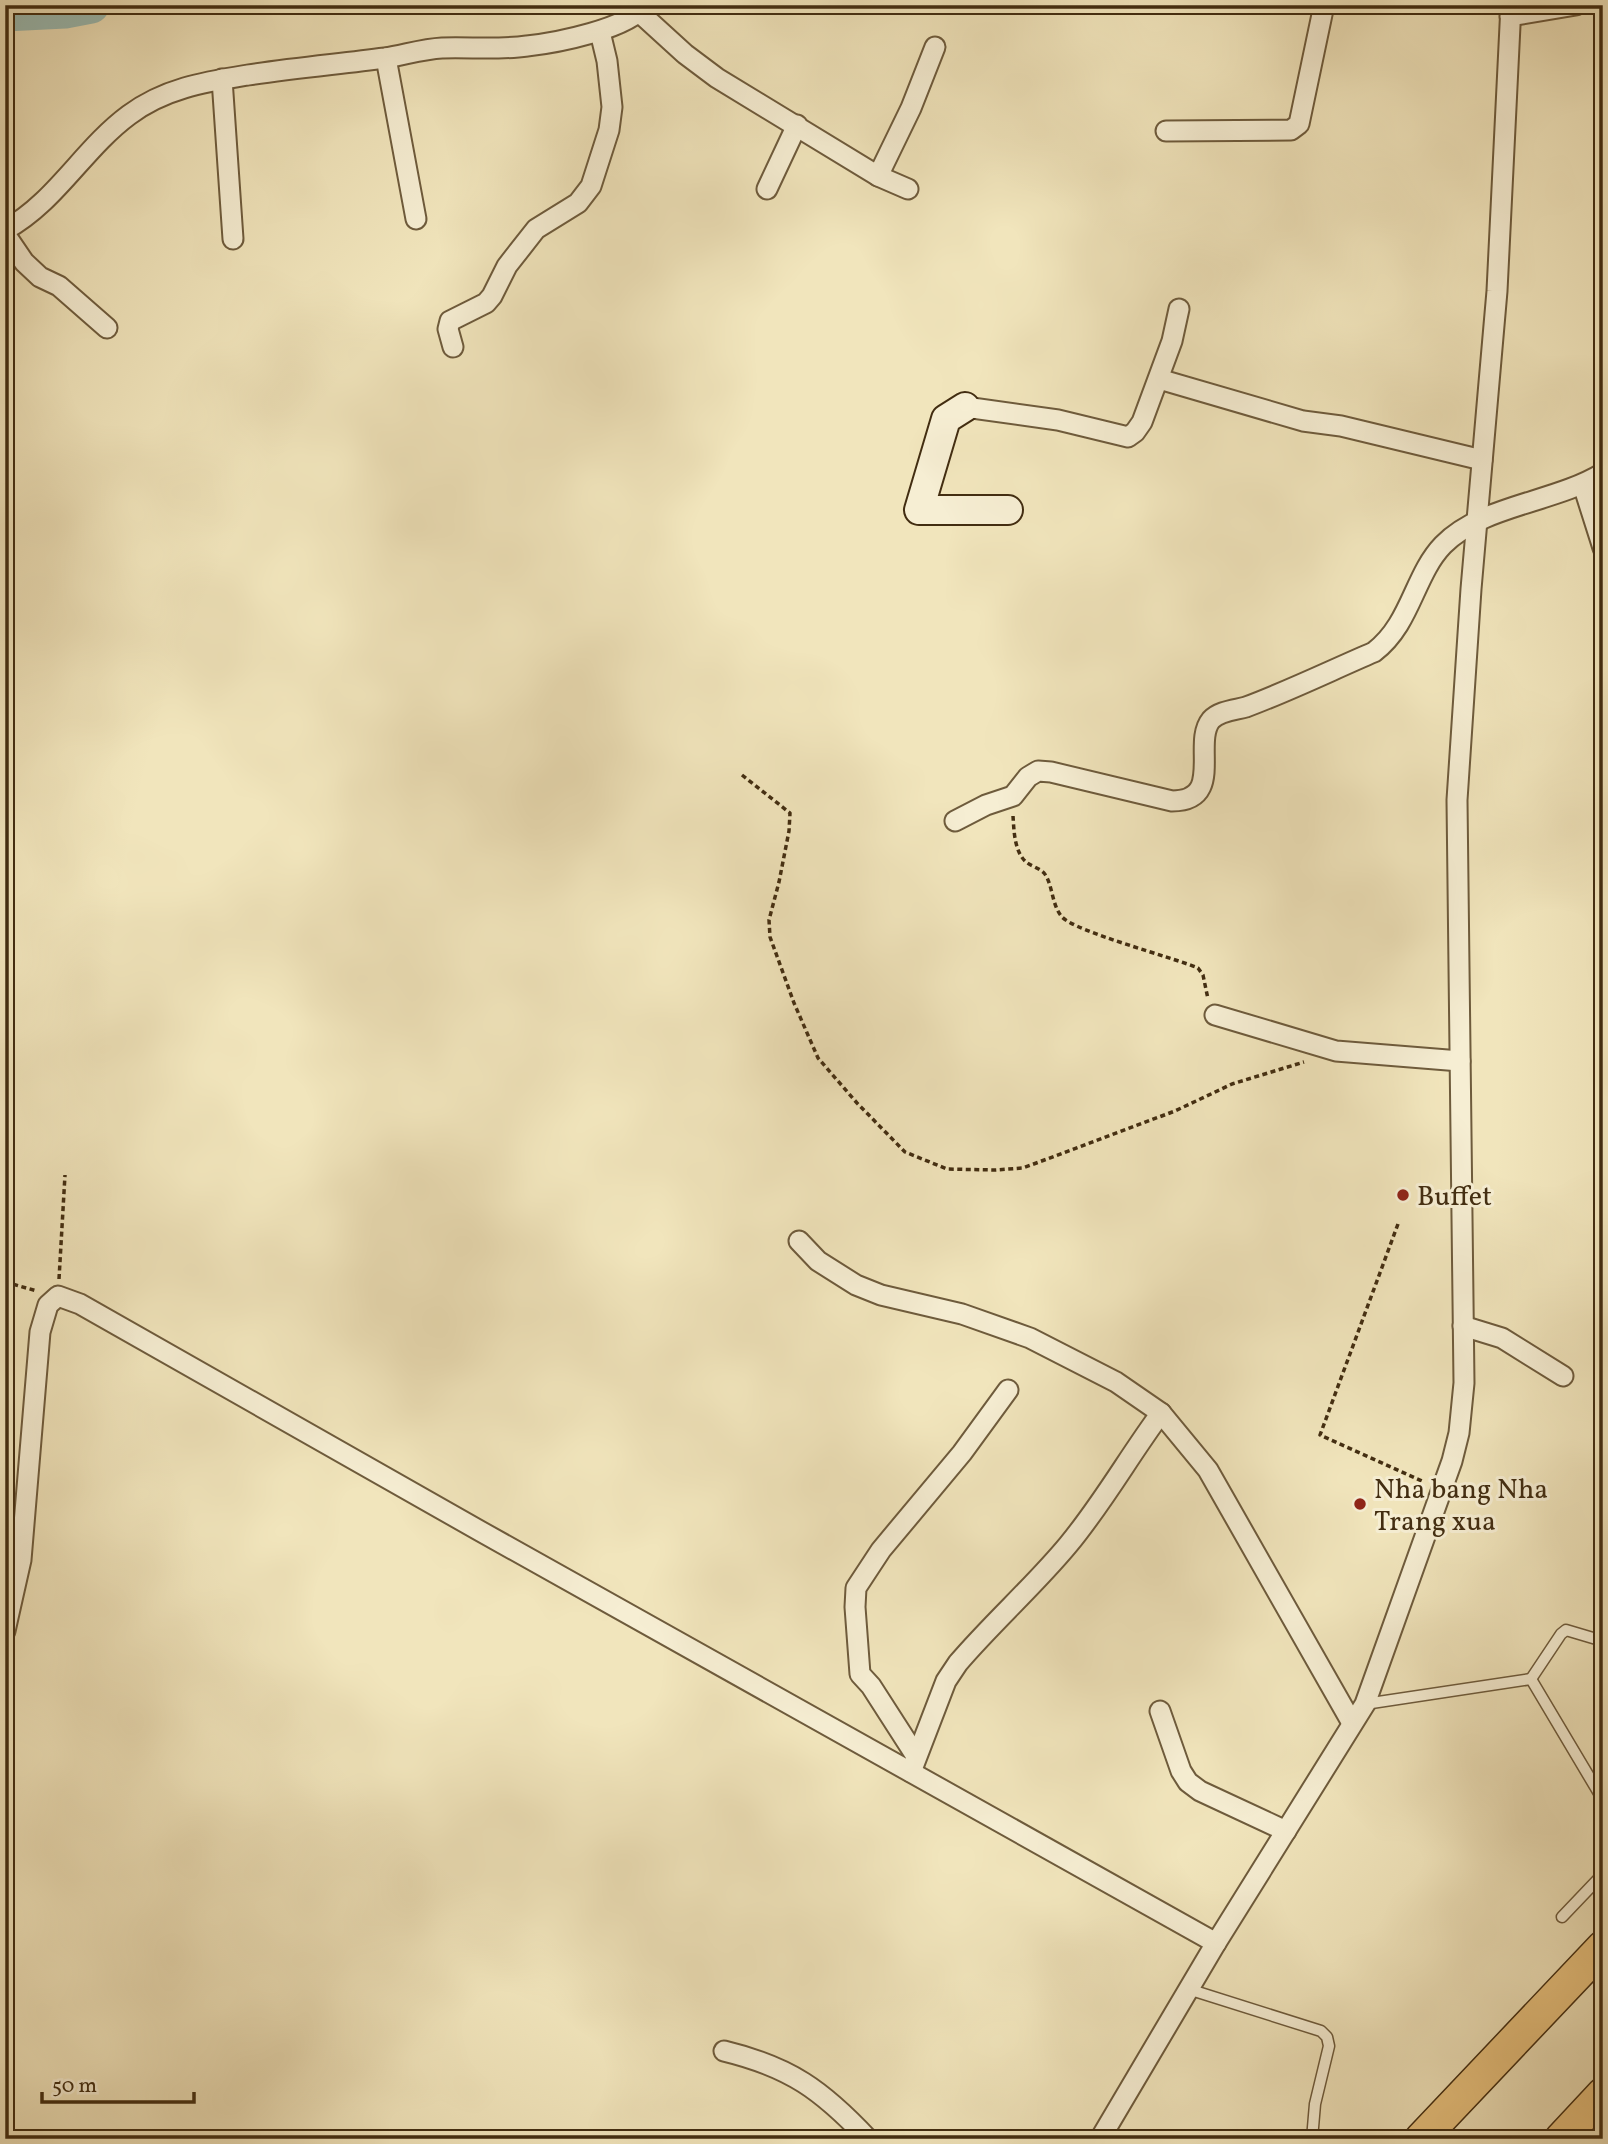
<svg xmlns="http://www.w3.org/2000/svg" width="1608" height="2144" font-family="Vollkorn,serif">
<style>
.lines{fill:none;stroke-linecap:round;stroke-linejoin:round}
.river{stroke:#9bbeb6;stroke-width:37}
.lane-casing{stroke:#6e5b3c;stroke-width:13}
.street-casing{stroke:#6e5b3c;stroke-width:23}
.secondary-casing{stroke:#422d11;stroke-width:32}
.primary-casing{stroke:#422d11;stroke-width:35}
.path{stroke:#422d11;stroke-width:3.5;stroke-dasharray:5 3.5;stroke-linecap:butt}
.lane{stroke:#f6eed3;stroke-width:10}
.street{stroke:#f6eed3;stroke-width:19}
.secondary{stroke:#f6eed3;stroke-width:28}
.primary{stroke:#e8c27e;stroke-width:32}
.poi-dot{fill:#8f2418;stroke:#f6eed3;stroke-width:2.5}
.labels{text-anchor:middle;stroke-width:6;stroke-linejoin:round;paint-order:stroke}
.poi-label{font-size:28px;fill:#422d11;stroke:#f6eed3;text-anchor:start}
</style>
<rect width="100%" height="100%" fill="#f1e5bc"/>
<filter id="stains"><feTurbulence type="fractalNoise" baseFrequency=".00286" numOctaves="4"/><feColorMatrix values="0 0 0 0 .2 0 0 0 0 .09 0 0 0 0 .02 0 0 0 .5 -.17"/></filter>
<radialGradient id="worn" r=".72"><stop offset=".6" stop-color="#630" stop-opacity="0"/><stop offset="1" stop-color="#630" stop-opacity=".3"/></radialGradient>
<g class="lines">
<polyline class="river" points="5,13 65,10 91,5"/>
<g class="lane-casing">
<g id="lane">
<polyline points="1531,1679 1561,1634 1566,1630 1603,1641"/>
<polyline points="1365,1704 1531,1679 1603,1800"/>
<polyline points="1562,1917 1603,1874"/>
<polyline points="1188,1989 1321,2031 1327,2037 1329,2046 1315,2104 1312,2139"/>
</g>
</g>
<g class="street-casing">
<g id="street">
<polyline points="640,13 685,54 717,78 878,176 908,189"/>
<polyline points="1510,16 1576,5"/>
<polyline points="386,58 416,219"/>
<polyline points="222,79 233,239"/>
<polyline points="1166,131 1291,130 1299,124 1324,5"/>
<polyline points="878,176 911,108 935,47"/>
<polyline points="767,189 797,125"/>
<path d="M5,230C56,202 83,149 129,115C165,88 205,82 248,75C294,68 339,64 385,58C404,55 423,49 442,48C470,47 499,50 527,46C555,43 629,29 645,5"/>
<polyline points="5,234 24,262 40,277 59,286 107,328"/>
<polyline points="453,347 448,329 450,321 486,303 492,296 507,266 536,229 578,203 591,186 609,130 612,107 607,61 600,32"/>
<polyline points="1159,379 1303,421 1341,426 1482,460"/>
<polyline points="965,407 1058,420 1128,437 1135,432 1142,422 1172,341 1179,309"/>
<polyline points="1583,485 1603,548"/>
<path d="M955,821L986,805L1013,796L1028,777L1038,771L1051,772L1172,801C1225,801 1192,743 1211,720C1219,711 1235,710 1246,707C1289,691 1332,670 1374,652C1411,624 1414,575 1443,545C1482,505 1554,503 1603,473"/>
<polyline points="1215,1015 1336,1051 1460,1061"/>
<polyline points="799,1241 818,1261 856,1285 881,1295 962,1314 1030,1338 1116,1382 1161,1413 1208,1470 1352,1723"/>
<polyline points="1463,1326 1502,1338 1563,1376"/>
<polyline points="5,1631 21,1560 40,1332 48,1305 58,1296 80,1304 480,1531 1216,1943"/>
<polyline points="1160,1711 1181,1771 1188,1782 1200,1791 1286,1831"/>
<polyline points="916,1756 871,1686 860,1674 855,1607 856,1588 881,1550 962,1453 1008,1390"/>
<path d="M911,1772L946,1681L958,1663C993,1622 1034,1586 1068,1545C1103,1503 1129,1456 1161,1413"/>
<path d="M724,2051C790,2067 822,2090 868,2139"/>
<polyline points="1100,2139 1216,1943 1365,1704 1452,1461 1459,1433 1464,1383 1457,800 1471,589 1497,291 1511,5"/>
</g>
</g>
<g class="secondary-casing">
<polyline id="secondary" points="965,407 946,419 919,510 1008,510"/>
</g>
<g class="primary-casing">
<g id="primary">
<polyline points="1421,2139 1603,1947"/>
<polyline points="1561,2139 1603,2094"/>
</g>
</g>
<g class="path">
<polyline points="742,775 790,813 789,831 779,882 769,920 770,937 794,1003 818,1058 857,1103 905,1152 947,1169 995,1170 1023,1168 1175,1111 1232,1084 1304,1062"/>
<path d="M1013,816C1014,830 1014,851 1026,862C1031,866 1039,868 1044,873C1053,884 1051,904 1062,917C1076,932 1172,957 1198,968L1203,975L1208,999"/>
<polyline points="1398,1224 1320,1435 1424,1482"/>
<polyline points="59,1279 65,1175"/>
<polyline points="5,1282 37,1291"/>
</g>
<use href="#lane" class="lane"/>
<use href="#street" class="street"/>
<use href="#secondary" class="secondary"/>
<use href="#primary" class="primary"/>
</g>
<g class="poi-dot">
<circle cx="1403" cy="1195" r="7"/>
<circle cx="1360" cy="1504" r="7"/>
</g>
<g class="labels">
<g class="poi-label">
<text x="1417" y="1205">Buffet</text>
<text x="1374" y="1498">Nha bang Nha<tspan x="1374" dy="32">Trang xua</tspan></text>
</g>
</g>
<rect width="1608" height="2144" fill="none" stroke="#f1e5bc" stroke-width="28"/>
<rect x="7" y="7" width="1594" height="2130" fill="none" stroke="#422d11" stroke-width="3.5"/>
<rect x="14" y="14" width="1580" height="2116" fill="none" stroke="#422d11" stroke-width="2"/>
<path d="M42 2092v10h152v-10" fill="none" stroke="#422d11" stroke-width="3.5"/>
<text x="52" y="2092" font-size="21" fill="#422d11" stroke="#f6eed3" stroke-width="5" paint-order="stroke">50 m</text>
<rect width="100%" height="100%" filter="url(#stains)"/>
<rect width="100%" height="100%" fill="url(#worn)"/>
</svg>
